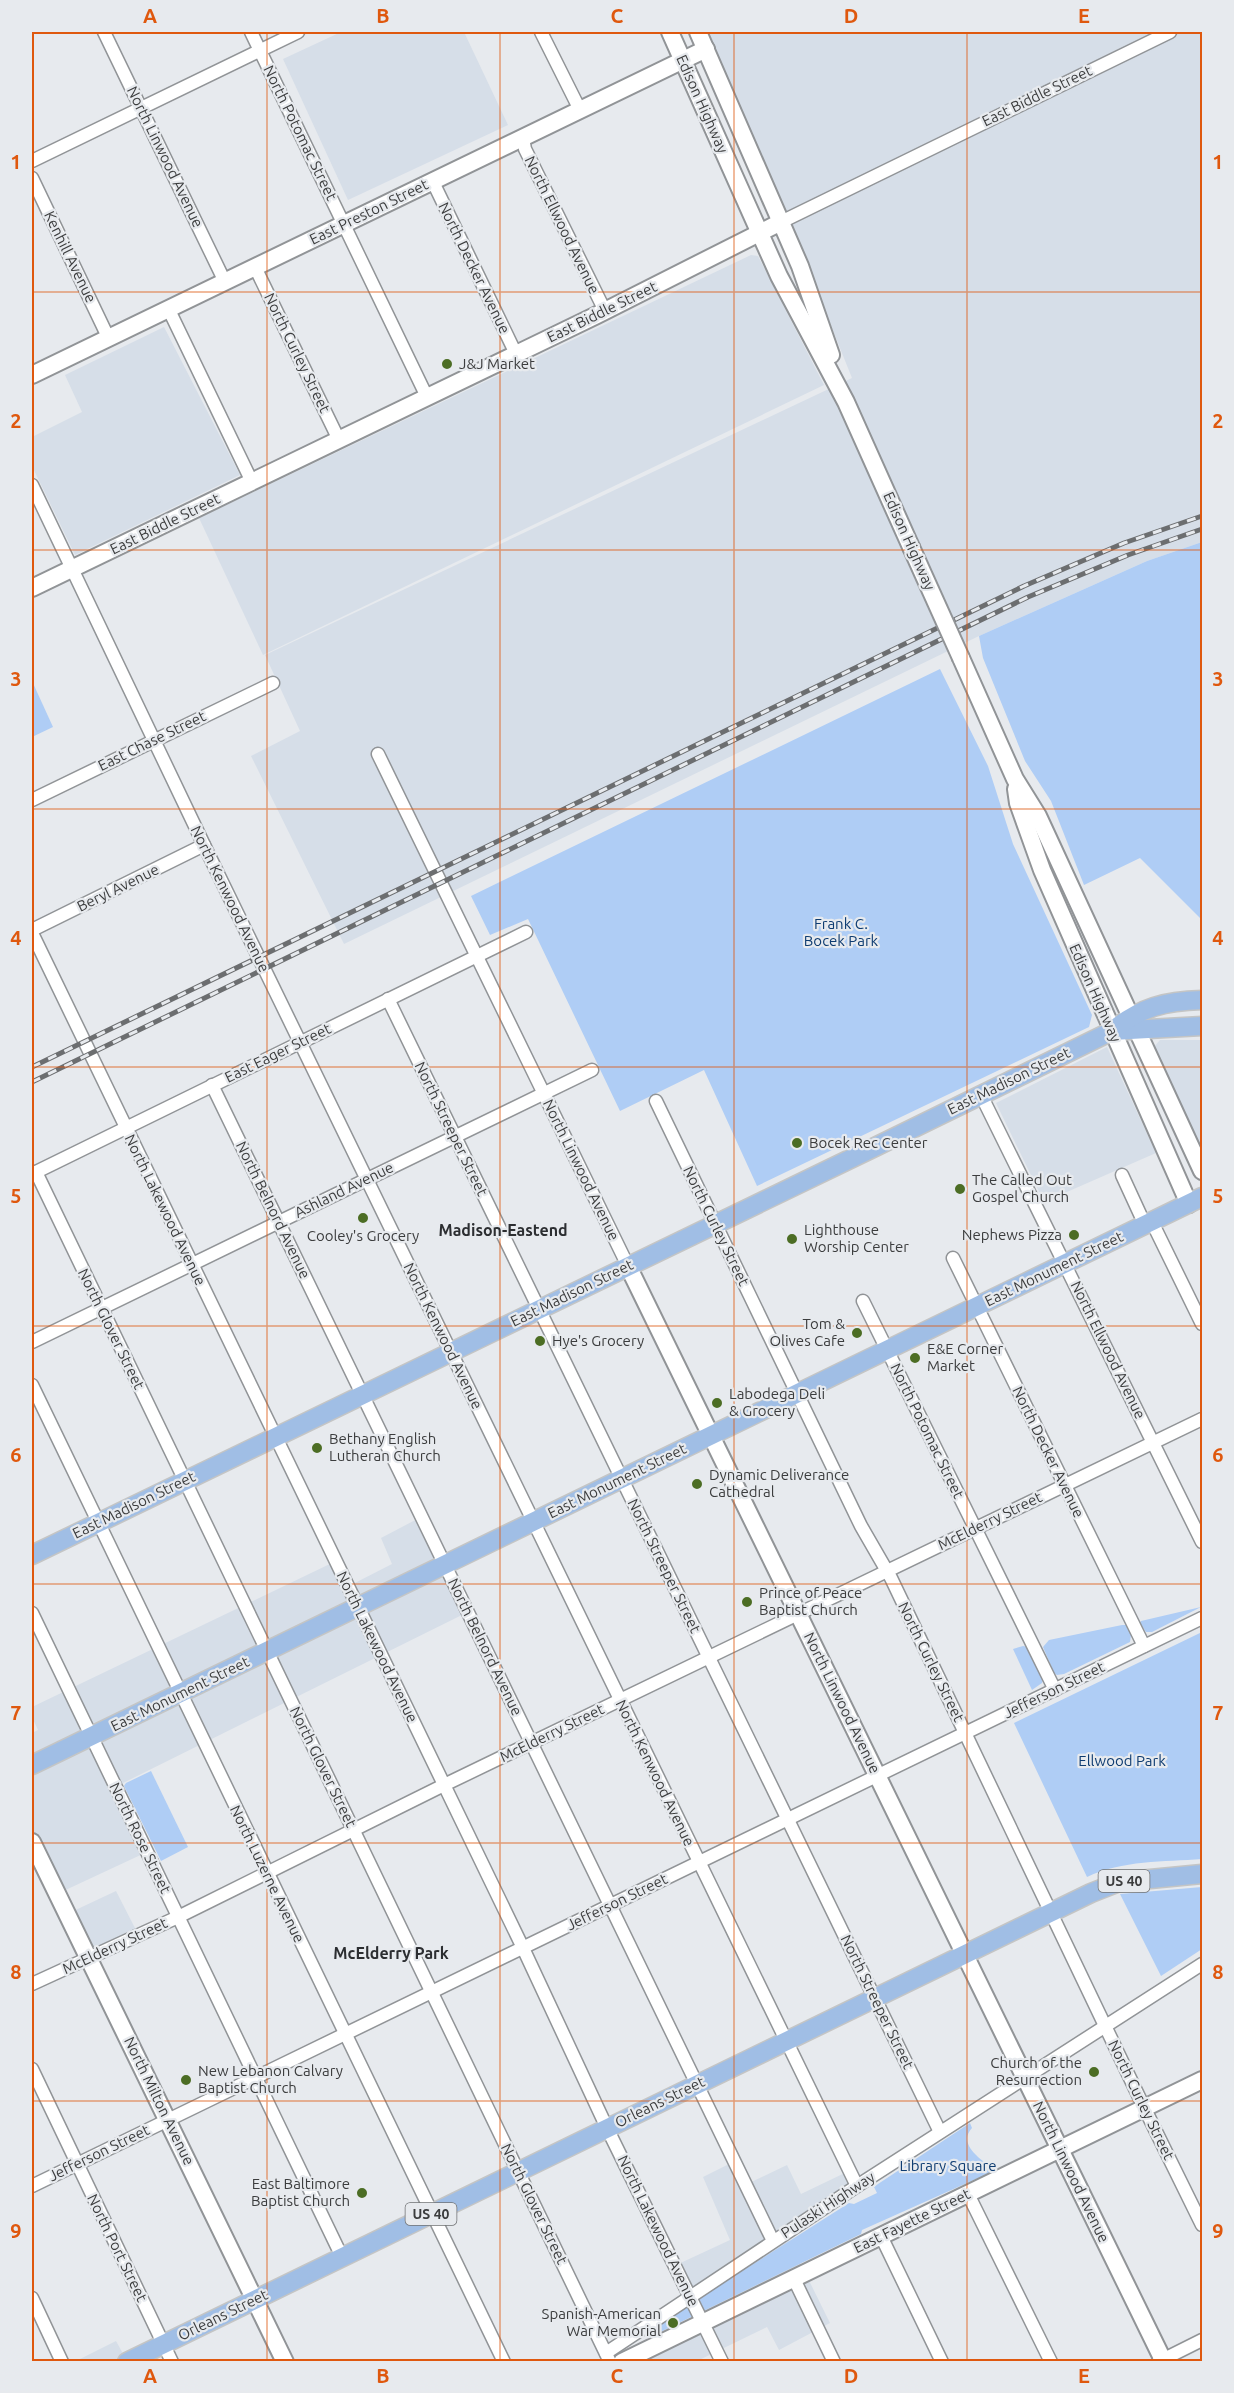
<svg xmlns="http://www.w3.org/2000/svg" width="1234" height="2393" font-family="Ubuntu,sans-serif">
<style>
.built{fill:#d6dee8}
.green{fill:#afcdf5}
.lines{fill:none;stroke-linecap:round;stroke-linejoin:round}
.street-casing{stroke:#919497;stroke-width:15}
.secondary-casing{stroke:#919497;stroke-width:20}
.primary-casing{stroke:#c4c5c5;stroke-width:21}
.street{stroke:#fff;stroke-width:12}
.secondary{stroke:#fff;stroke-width:16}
.primary{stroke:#a0bee5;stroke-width:18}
.rail-casing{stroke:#6c6e70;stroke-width:5}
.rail{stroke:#e7eaee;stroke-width:3;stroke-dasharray:9;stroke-linecap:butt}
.secondary-bridge-casing{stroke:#919497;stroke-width:20;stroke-linecap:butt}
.secondary-bridge{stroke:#fff;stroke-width:16}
.grid{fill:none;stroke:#df580e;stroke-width:1.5;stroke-opacity:0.55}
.poi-dot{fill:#4c6d24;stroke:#e7eaee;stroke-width:2}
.labels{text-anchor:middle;stroke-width:4.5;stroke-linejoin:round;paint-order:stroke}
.shield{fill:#e7eaee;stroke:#6f7173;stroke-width:1.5}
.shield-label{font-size:14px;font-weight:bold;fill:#3c3d3e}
.street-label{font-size:15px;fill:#3c3d3e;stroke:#e7eaee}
.poi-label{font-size:15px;fill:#3c3d3e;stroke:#e7eaee;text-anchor:start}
.park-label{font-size:15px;fill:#0e3c71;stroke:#e7eaee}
.neighbourhood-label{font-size:16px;font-weight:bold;fill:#2c2e31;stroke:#e7eaee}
.neatline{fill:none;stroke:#df580e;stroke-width:2}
.grid-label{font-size:20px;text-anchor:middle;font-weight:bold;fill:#df580e}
</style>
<rect width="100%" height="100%" fill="#e7eaee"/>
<g class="built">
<polygon points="341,32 464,32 508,125 348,200 283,59"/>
<polygon points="707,32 1202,32 1202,542 1147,561 979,636 344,944 251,756 300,731 265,655 852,378 789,221"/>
<polygon points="751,255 758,256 824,385 263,655 199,518"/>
<polygon points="164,327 240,475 75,555 32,466 32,437 82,412 65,375"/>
<polygon points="1160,1040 1202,1040 1202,1150 1154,1047"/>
<polygon points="1107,1047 1156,1153 1044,1202 996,1103"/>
<polygon points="421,1517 468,1612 115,1787 147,1852 57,1894 32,1842 32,1733 38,1730 32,1717 32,1707 336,1561 347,1587 392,1564 381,1538"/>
<polygon points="116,1891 138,1934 88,1957 67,1914"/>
<polygon points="735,2161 747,2184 787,2165 801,2194 851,2170 857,2185 785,2232 830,2323 779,2350 767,2327 697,2361 609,2362 701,2323 674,2266 730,2240 703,2177"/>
<polygon points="116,2341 127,2361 74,2362"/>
</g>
<g class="green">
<polygon points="1202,542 1202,920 1140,858 1084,885 1051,801 1025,761 983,658 979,636 1147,561"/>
<polygon points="940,669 988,766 1013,844 1092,1015 1089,1027 757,1186 704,1070 620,1111 528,919 490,935 471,896"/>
<polygon points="32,681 53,727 32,737"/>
<polygon points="1201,1607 1152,1632 1146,1632 1140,1623 1141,1621"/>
<polygon points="1122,1625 1126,1625 1131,1635 1130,1642 1064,1674 1057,1675 1054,1673 1043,1647 1049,1640"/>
<path d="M1202,1632V1859C1164,1862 1122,1860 1087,1877L1014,1723Z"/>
<polygon points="1023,1646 1028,1647 1043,1680 1042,1683 1032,1690 1013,1649"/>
<polygon points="151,1771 188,1847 161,1861 124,1786 126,1783"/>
<polygon points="1202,1887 1202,1949 1161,1976 1120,1894"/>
<path d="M970,2123L972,2128C956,2145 984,2162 996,2170L862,2230L861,2234L648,2338L644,2334L849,2203L854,2204L877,2193L874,2187L878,2184Z"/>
</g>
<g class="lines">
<g class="street-casing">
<g id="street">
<polyline points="104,32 225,282"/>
<polyline points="251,32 427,397"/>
<polyline points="541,32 580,110"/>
<polyline points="523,138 525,149 605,311"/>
<polyline points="32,161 298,32"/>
<polyline points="32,178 108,337"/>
<polyline points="433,182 516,354"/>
<polyline points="781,222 1170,32"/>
<polyline points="255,267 339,440"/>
<polyline points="168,308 252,482"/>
<polyline points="32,485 204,845 857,2186"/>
<polyline points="378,754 628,1266"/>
<polyline points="32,800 273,683"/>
<polyline points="32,930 204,845"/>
<polyline points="32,933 523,1948 607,2128 722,2362"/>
<polyline points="388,999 940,2132"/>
<polyline points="212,1085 773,2241"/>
<polyline points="981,1095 1202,1542"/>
<polyline points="656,1101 861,1526 891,1578 1140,2099 1202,2225"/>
<polyline points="36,1172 610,2362"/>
<polyline points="32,1174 526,932"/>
<polyline points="1122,1175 1145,1225"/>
<polyline points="1152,1222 1202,1324"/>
<polyline points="953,1258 1144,1646"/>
<polyline points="863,1301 1055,1690"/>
<polyline points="32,1342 592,1070"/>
<polyline points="32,1385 504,2362"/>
<polyline points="32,1613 342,2257"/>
<polyline points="32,1984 178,1917 444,1785 1202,1419"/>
<polyline points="32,2069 172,2362"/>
<polyline points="32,2186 1202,1618"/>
<polyline points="968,2194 1051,2362"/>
<polyline points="881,2236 942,2362"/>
<polyline points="794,2279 834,2362"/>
<polyline points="32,2298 62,2362"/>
<polyline points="606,2353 857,2186 1202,1964"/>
<polyline points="1158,2362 1202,2340"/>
</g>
</g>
<g class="secondary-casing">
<g id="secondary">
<polyline points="670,32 779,276 846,402 911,547"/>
<polyline points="698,32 800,266 831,355"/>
<polyline points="32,375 706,49"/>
<polyline points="32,588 597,315 781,222"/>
<polyline points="961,658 1015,779 1038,816 1202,1171"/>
<polyline points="1016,789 1018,803 1042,870 1189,1204"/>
<polyline points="628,1266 1164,2362"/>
<polyline points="32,1842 285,2362"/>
<polyline points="622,2362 1202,2080"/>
</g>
</g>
<g class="primary-casing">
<g id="primary">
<polyline points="1112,1031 1202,1026"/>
<path d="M32,1555L875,1147L1112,1031C1141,1007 1165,1001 1202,1000"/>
<polyline points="32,1765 1202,1197"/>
<polyline points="127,2362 1091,1893 1119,1882 1202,1874"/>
</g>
</g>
<use href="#street" class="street"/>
<use href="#secondary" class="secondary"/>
<use href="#primary" class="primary"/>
<g class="rail-casing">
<g id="rail">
<polyline points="32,1067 1024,586 1124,543 1202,516"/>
<polyline points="32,1082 1028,597 1128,555 1202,529"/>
</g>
</g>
<use href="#rail" class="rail"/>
<g class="secondary-bridge-casing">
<polyline id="secondary-bridge" points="911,547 961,658"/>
</g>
<use href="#secondary-bridge" class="secondary-bridge"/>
</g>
<path class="grid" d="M267,32V2362M500,32V2362M734,32V2362M967,32V2362M32,292H1202M32,550H1202M32,809H1202M32,1067H1202M32,1326H1202M32,1584H1202M32,1843H1202M32,2101H1202"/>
<g class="poi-dot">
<circle cx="447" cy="364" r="6"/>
<circle cx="797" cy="1143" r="6"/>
<circle cx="960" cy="1189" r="6"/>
<circle cx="363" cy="1218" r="6"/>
<circle cx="1074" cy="1235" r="6"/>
<circle cx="792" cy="1239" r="6"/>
<circle cx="857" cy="1333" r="6"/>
<circle cx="540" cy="1341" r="6"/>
<circle cx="915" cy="1358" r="6"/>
<circle cx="717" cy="1403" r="6"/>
<circle cx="317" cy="1448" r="6"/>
<circle cx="697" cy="1484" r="6"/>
<circle cx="747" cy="1602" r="6"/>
<circle cx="1094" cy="2072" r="6"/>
<circle cx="186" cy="2080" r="6"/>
<circle cx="362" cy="2193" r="6"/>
<circle cx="673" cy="2323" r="6"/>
</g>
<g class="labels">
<g class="shield">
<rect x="1098.5" y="1870" width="51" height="22" rx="4.5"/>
<rect x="405.5" y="2203" width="51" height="22" rx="4.5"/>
</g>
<g class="shield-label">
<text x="1124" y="1886">US 40</text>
<text x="431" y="2219">US 40</text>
</g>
<g class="street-label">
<text transform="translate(1037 96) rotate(-26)" y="5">East Biddle Street</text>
<text transform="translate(702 104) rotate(66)" y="5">Edison Highway</text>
<text transform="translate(300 133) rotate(64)" y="5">North Potomac Street</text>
<text transform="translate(165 157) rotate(64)" y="5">North Linwood Avenue</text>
<text transform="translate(369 212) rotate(-26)" y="5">East Preston Street</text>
<text transform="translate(562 225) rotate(64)" y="5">North Ellwood Avenue</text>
<text transform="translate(70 257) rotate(64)" y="5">Kenhill Avenue</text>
<text transform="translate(474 268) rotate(64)" y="5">North Decker Avenue</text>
<text transform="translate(602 312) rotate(-26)" y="5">East Biddle Street</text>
<text transform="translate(297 353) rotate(64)" y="5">North Curley Street</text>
<text transform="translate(165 524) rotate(-26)" y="5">East Biddle Street</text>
<text transform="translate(909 541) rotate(66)" y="5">Edison Highway</text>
<text transform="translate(152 741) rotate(-26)" y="5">East Chase Street</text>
<text transform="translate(118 888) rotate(-26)" y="5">Beryl Avenue</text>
<text transform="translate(230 899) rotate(64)" y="5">North Kenwood Avenue</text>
<text transform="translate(1095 993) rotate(66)" y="5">Edison Highway</text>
<text transform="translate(278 1053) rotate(-26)" y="5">East Eager Street</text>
<text transform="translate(1009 1081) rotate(-26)" y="5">East Madison Street</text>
<text transform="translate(451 1129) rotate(64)" y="5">North Streeper Street</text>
<text transform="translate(581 1170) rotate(64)" y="5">North Linwood Avenue</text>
<text transform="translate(344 1190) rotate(-26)" y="5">Ashland Avenue</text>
<text transform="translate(165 1210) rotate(64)" y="5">North Lakewood Avenue</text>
<text transform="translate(273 1210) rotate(64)" y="5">North Belnord Avenue</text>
<text transform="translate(716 1226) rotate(64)" y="5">North Curley Street</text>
<text transform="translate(1054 1269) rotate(-26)" y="5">East Monument Street</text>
<text transform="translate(572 1293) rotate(-26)" y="5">East Madison Street</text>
<text transform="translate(111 1329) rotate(64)" y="5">North Glover Street</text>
<text transform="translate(443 1336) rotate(64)" y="5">North Kenwood Avenue</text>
<text transform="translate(1108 1350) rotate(64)" y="5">North Ellwood Avenue</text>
<text transform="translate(927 1431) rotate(64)" y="5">North Potomac Street</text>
<text transform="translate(1048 1452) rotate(64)" y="5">North Decker Avenue</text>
<text transform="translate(617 1481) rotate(-26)" y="5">East Monument Street</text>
<text transform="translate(134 1505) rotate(-26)" y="5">East Madison Street</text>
<text transform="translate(990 1521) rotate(-26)" y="5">McElderry Street</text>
<text transform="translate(664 1566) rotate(64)" y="5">North Streeper Street</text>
<text transform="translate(377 1647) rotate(64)" y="5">North Lakewood Avenue</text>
<text transform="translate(485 1647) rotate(64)" y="5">North Belnord Avenue</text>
<text transform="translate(931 1662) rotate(64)" y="5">North Curley Street</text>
<text transform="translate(1054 1690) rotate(-26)" y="5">Jefferson Street</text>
<text transform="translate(180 1694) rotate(-26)" y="5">East Monument Street</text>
<text transform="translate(842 1703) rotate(64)" y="5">North Linwood Avenue</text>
<text transform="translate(552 1733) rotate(-26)" y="5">McElderry Street</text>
<text transform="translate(323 1767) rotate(64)" y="5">North Glover Street</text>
<text transform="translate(655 1773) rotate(64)" y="5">North Kenwood Avenue</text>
<text transform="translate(140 1838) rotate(64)" y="5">North Rose Street</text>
<text transform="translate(267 1874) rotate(64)" y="5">North Luzerne Avenue</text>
<text transform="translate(617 1902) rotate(-26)" y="5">Jefferson Street</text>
<text transform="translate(115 1946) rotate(-25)" y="5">McElderry Street</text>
<text transform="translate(877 2002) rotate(64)" y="5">North Streeper Street</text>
<text transform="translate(1141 2100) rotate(64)" y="5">North Curley Street</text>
<text transform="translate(159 2101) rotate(64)" y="5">North Milton Avenue</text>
<text transform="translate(660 2102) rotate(-26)" y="5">Orleans Street</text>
<text transform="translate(99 2153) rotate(-26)" y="5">Jefferson Street</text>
<text transform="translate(1071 2172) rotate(64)" y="5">North Linwood Avenue</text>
<text transform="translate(534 2204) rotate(64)" y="5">North Glover Street</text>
<text transform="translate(828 2205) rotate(-33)" y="5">Pulaski Highway</text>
<text transform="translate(912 2221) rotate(-26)" y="5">East Fayette Street</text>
<text transform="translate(658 2231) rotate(64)" y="5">North Lakewood Avenue</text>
<text transform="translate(117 2248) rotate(64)" y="5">North Port Street</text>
<text transform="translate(223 2315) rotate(-26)" y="5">Orleans Street</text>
</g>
<g class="poi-label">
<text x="459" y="369">J&amp;J Market</text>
<text x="809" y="1148">Bocek Rec Center</text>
<text x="972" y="1185">The Called Out<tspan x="972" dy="17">Gospel Church</tspan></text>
<text x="804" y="1235">Lighthouse<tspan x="804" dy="17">Worship Center</tspan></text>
<text x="1062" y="1240" text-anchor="end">Nephews Pizza</text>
<text x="363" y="1241" text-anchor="middle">Cooley's Grocery</text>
<text x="845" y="1329" text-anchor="end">Tom &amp;<tspan x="845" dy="17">Olives Cafe</tspan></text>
<text x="552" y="1346">Hye's Grocery</text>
<text x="927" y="1354">E&amp;E Corner<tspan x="927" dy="17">Market</tspan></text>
<text x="729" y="1399">Labodega Deli<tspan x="729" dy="17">&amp; Grocery</tspan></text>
<text x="329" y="1444">Bethany English<tspan x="329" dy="17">Lutheran Church</tspan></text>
<text x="709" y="1480">Dynamic Deliverance<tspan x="709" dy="17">Cathedral</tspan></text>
<text x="759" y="1598">Prince of Peace<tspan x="759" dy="17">Baptist Church</tspan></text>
<text x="1082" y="2068" text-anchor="end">Church of the<tspan x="1082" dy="17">Resurrection</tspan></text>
<text x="198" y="2076">New Lebanon Calvary<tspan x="198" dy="17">Baptist Church</tspan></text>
<text x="350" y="2189" text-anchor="end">East Baltimore<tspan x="350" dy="17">Baptist Church</tspan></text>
<text x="661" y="2319" text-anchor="end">Spanish-American<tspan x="661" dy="17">War Memorial</tspan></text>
</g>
<g class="park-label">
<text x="841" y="929">Frank C.<tspan x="841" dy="17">Bocek Park</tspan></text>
<text x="1122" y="1766">Ellwood Park</text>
<text x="948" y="2171">Library Square</text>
</g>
<g class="neighbourhood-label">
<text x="503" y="1236">Madison-Eastend</text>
<text x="391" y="1959">McElderry Park</text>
</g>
</g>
<rect width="1234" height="2393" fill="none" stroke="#e7eaee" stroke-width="66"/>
<rect x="33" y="33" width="1168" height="2327" class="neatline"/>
<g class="grid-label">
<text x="150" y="23">A</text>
<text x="383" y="23">B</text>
<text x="617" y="23">C</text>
<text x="851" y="23">D</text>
<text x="1084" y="23">E</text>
<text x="16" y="169">1</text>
<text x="1218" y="169">1</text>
<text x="16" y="428">2</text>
<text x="1218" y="428">2</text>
<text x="16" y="686">3</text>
<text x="1218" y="686">3</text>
<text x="16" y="945">4</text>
<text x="1218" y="945">4</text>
<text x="16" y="1203">5</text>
<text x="1218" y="1203">5</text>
<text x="16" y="1462">6</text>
<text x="1218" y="1462">6</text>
<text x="16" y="1720">7</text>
<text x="1218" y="1720">7</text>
<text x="16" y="1979">8</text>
<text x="1218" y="1979">8</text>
<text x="16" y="2238">9</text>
<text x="1218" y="2238">9</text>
<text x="150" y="2383">A</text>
<text x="383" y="2383">B</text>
<text x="617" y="2383">C</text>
<text x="851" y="2383">D</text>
<text x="1084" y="2383">E</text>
</g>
</svg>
